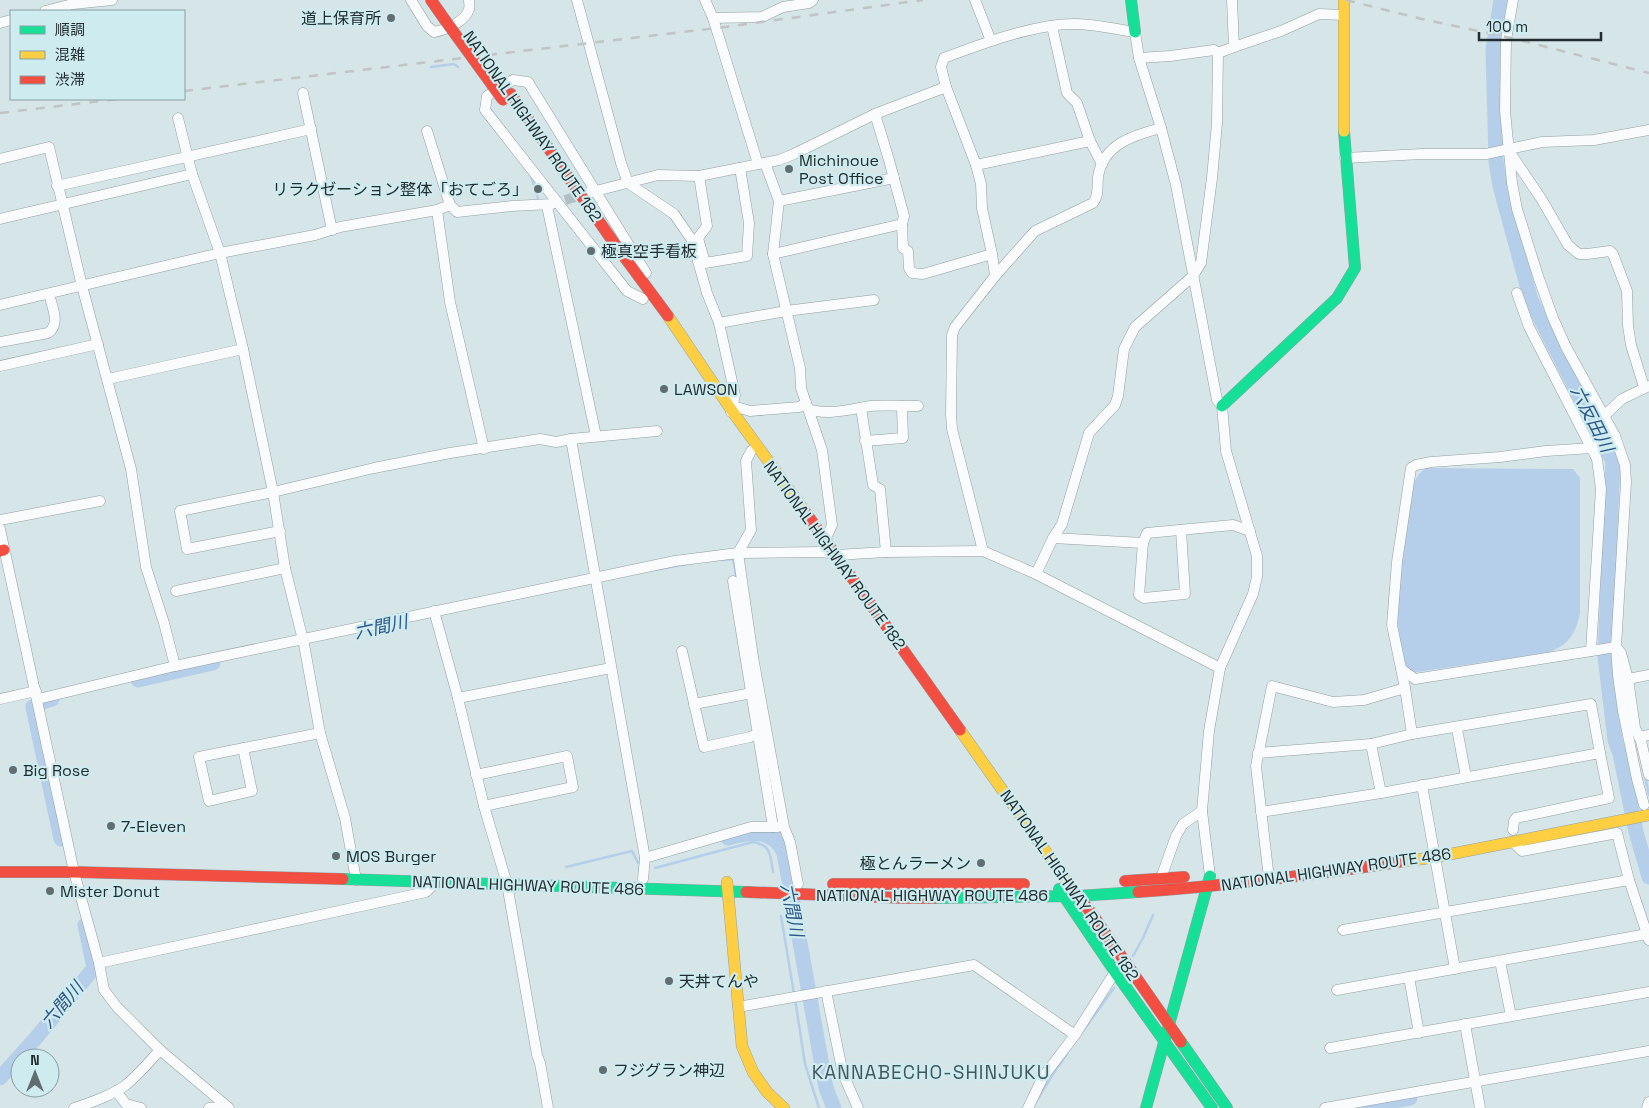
<svg xmlns="http://www.w3.org/2000/svg" width="1649" height="1108" font-family="'Space Grotesk','Noto Sans JP',sans-serif">
<style>
.water{fill:#b5cfeb}
.lines{fill:none;stroke-linecap:round;stroke-linejoin:round}
.stream{stroke:#b5cfeb;stroke-width:2.5}
.river{stroke:#b5cfeb;stroke-width:15}
.street-tunnel{stroke:#b2c0c3;stroke-width:10;stroke-dasharray:10 5;stroke-linecap:butt}
.street-casing{stroke:#939fa1;stroke-width:11}
.fast-casing{stroke:#939fa1;stroke-width:12}
.slow-casing{stroke:#939fa1;stroke-width:12}
.jam-casing{stroke:#939fa1;stroke-width:12}
.street{stroke:#f9fbfc;stroke-width:10}
.fast{stroke:#16e098;stroke-width:11}
.slow{stroke:#ffcf43;stroke-width:11}
.jam{stroke:#f24e42;stroke-width:11}
.rail{stroke:#c0c4c5;stroke-width:2.5;stroke-dasharray:9 9;stroke-linecap:butt}
.jam-bridge-casing{stroke:#939fa1;stroke-width:12;stroke-linecap:butt}
.jam-bridge{stroke:#f24e42;stroke-width:11}
.poi-dot{fill:#616d70;stroke:#ceebf0;stroke-width:2}
.labels{text-anchor:middle;stroke-width:4.5;stroke-linejoin:round;paint-order:stroke}
.poi-label{font-size:16px;fill:#222d2f;stroke:#ceebf0;text-anchor:start}
.street-label{font-size:16px;fill:#222d2f;stroke:#ceebf0}
.water-label{font-size:18px;font-style:italic;fill:#2c5687;stroke:#ceebf0}
.quarter-label{font-size:19px;letter-spacing:1px;fill:#3f595e;stroke:#ceebf0}
</style>
<rect width="100%" height="100%" fill="#d6e5e8"/>
<path class="water" d="M1426,468L1573,469L1580,478V613C1576,633 1569,644 1550,652L1411,673L1401,658L1397,612L1402,551L1414,482L1419,474Z"/>
<g class="lines">
<g class="stream">
<polyline points="431,67 454,64 458,67"/>
<polyline points="531,176 539,202"/>
<polyline points="723,560 733,559 737,579"/>
<polyline points="654,570 688,564"/>
<polyline points="1645,776 1649,795"/>
<polyline points="779,831 780,843"/>
<polyline points="566,867 632,851 638,863"/>
<path d="M655,868L753,842C772,845 770,856 773,872"/>
<polyline points="781,916 794,994"/>
<polyline points="1133,956 1143,938 1153,915"/>
<polyline points="795,999 805,1064 819,1108"/>
<polyline points="1083,1031 1114,988"/>
<polyline points="1036,1102 1053,1074 1067,1054"/>
</g>
<g class="river">
<polyline points="1501,0 1493,50 1496,161 1500,186 1531,300 1613,461 1605,657 1615,740 1620,754 1636,832 1649,877"/>
<polyline points="138,680 213,663"/>
<polyline points="52,699 45,701 33,707 61,839"/>
<path d="M728,838C750,832 773,828 784,853L826,1088L834,1108"/>
<polyline points="0,1078 35,1039 94,968 85,925"/>
<polyline points="1355,1108 1410,1098"/>
</g>
<polyline class="street-tunnel" points="565,200 585,194"/>
<g class="street-casing">
<g id="street">
<path d="M411,0L427,26L434,32C446,30 466,21 469,9C470,6 469,3 469,0"/>
<polyline points="577,0 621,163 628,183 674,214 692,240 707,293 719,323 735,395 731,412"/>
<polyline points="705,0 713,18 758,164"/>
<polyline points="975,0 991,41"/>
<polyline points="1513,0 1506,40 1505,111 1512,183 1517,209 1538,276 1553,318 1566,347 1615,436 1625,465 1626,482 1616,647 1618,675 1623,711 1637,779 1644,805"/>
<polyline points="45,11 73,4 112,0"/>
<polyline points="713,18 762,17 783,7 809,3 813,0"/>
<polyline points="0,23 11,20"/>
<polyline points="1052,26 1067,93 1077,103 1090,141 1102,164"/>
<polyline points="1234,47 1281,31 1319,14 1344,15"/>
<polyline points="1139,58 1170,56 1214,50 1218,53"/>
<polyline points="946,87 976,165 981,184 982,208 992,254 995,276"/>
<polyline points="303,93 332,230"/>
<polyline points="875,114 889,160 904,216 902,224 903,248 908,251 909,268 912,273 923,274 992,254"/>
<polyline points="178,118 192,174 220,253 243,349 273,492 285,568 304,644 320,733 345,818 356,880"/>
<polyline points="427,131 450,205 457,212 512,206 552,204"/>
<polyline points="1509,151 1542,200 1568,245 1579,254 1587,254 1610,251 1613,254 1627,291 1628,326 1631,345 1644,387"/>
<polyline points="1345,158 1422,154 1486,154 1542,142 1594,140 1649,130"/>
<polyline points="0,159 49,147 82,286 131,469 146,567 164,623 175,666"/>
<polyline points="765,163 779,201 773,254 800,368 801,388 822,450 832,525 825,540"/>
<polyline points="976,165 1090,141"/>
<polyline points="699,176 707,226 698,238 705,263 747,256 749,223 740,168"/>
<polyline points="57,186 311,129"/>
<path d="M588,193L658,175L699,176L779,160L794,154L875,114L946,87L941,67L944,58C981,44 1034,24 1074,24C1094,24 1115,29 1135,32L1139,58L1161,128L1176,185L1217,400L1222,406L1226,451L1257,556V577L1253,594L1220,668L1209,731L1202,811L1210,876"/>
<polyline points="779,201 894,178"/>
<polyline points="547,206 596,436"/>
<polyline points="437,210 450,302 484,449"/>
<polyline points="0,219 192,174"/>
<polyline points="773,254 902,224"/>
<polyline points="643,299 627,291 485,110 487,96 513,80 528,82 646,273"/>
<polyline points="0,305 220,253 315,235 340,227 437,210 450,205"/>
<polyline points="719,323 786,311 874,300"/>
<path d="M0,342L48,333C61,324 52,307 49,294"/>
<polyline points="0,366 98,344"/>
<polyline points="108,379 243,349"/>
<polyline points="733,406 750,411 799,407 806,403"/>
<polyline points="861,408 873,485 880,489 886,552"/>
<path d="M808,409C828,416 851,409 871,406C886,405 902,406 918,406"/>
<polyline points="1604,416 1622,399 1649,386"/>
<polyline points="571,439 645,858"/>
<polyline points="865,441 903,438 902,406"/>
<polyline points="751,451 746,461 751,530 738,553 753,657 784,827 790,842 798,884"/>
<polyline points="0,520 100,501"/>
<polyline points="0,529 74,872 99,963 104,990 117,1007 160,1050 229,1108"/>
<polyline points="280,531 187,549 180,511 273,492 374,468 450,453 540,439 556,442 571,439 657,431"/>
<polyline points="1053,538 1143,543 1147,533 1233,525 1250,531"/>
<polyline points="1143,543 1139,595 1144,598 1185,594 1181,530"/>
<path d="M983,551L952,429L951,415L952,335L955,327L995,276L1035,231L1093,203C1099,196 1097,187 1098,177C1103,144 1134,135 1161,128"/>
<polyline points="1036,574 1053,538 1062,524 1089,433 1115,405 1118,396 1124,349 1135,327 1193,276 1201,263 1212,178 1217,123 1218,53 1234,47 1232,0"/>
<polyline points="733,581 773,827"/>
<polyline points="176,591 285,568"/>
<polyline points="434,611 458,698 484,806 507,884 537,1055 540,1063 548,1108"/>
<polyline points="682,651 704,747 750,737 763,732"/>
<polyline points="1591,651 1616,647 1621,653 1628,679 1635,728 1641,741 1649,775"/>
<polyline points="1401,669 1415,679 1591,651 1601,489 1597,459 1529,327 1517,293"/>
<polyline points="1628,679 1649,675"/>
<polyline points="1405,688 1392,625 1397,562 1411,468 1416,465 1431,462 1500,457 1546,451 1592,448 1615,436"/>
<polyline points="458,698 611,668"/>
<polyline points="0,699 36,691"/>
<polyline points="38,699 175,666 675,561 738,553 823,552 836,555 886,552 983,551 1036,574 1220,668"/>
<polyline points="694,704 752,693"/>
<polyline points="1457,729 1466,777"/>
<polyline points="1639,737 1649,735"/>
<polyline points="1371,744 1381,793"/>
<polyline points="243,748 252,791 209,801 199,757 320,733"/>
<polyline points="1258,753 1371,744 1412,734 1591,704 1600,753"/>
<polyline points="476,775 567,756 573,787 484,806"/>
<polyline points="1422,785 1455,969"/>
<polyline points="1261,812 1381,793 1600,753 1609,798 1516,818 1514,821 1513,830"/>
<polyline points="1513,842 1522,851 1617,833 1629,880 1649,940"/>
<polyline points="1268,870 1256,766 1272,686 1333,702 1364,700 1405,688 1412,734"/>
<polyline points="1161,878 1176,836 1183,824 1202,811"/>
<polyline points="643,879 645,858 751,827 778,827"/>
<polyline points="1343,930 1629,880"/>
<polyline points="1500,961 1511,1016"/>
<polyline points="99,963 426,892 435,883"/>
<polyline points="1409,977 1419,1033"/>
<polyline points="1337,990 1647,934"/>
<polyline points="826,991 843,1074 858,1108"/>
<polyline points="738,1007 974,965 1075,1035"/>
<polyline points="1465,1024 1480,1108"/>
<polyline points="1330,1048 1649,992"/>
<polyline points="116,1091 126,1104 141,1108"/>
<path d="M74,1108C88,1104 117,1093 127,1084C139,1074 149,1062 160,1050"/>
<polyline points="209,1108 221,1107 223,1103"/>
<polyline points="1028,1108 1043,1077 1075,1035 1115,972"/>
<polyline points="1325,1108 1649,1051"/>
<polyline points="1647,1108 1649,1102"/>
</g>
</g>
<g class="fast-casing">
<g id="fast">
<polyline points="1131,0 1135,32"/>
<polyline points="1222,406 1337,298 1355,268 1344,131"/>
<polyline points="343,879 746,892"/>
<polyline points="1059,889 1115,972 1212,1108"/>
<polyline points="936,898 1078,896 1138,892"/>
<polyline points="1181,1042 1227,1108"/>
<polyline points="1146,1108 1210,876"/>
</g>
</g>
<g class="slow-casing">
<g id="slow">
<polyline points="1344,131 1344,0"/>
<polyline points="668,316 732,411 806,513"/>
<polyline points="960,730 1070,886"/>
<polyline points="1399,862 1436,857 1649,815"/>
<polyline points="727,882 742,1046 753,1072 767,1092 784,1108"/>
</g>
</g>
<g class="jam-casing">
<g id="jam">
<polyline points="431,0 445,20"/>
<polyline points="511,94 614,243 668,316"/>
<polyline points="806,513 960,730"/>
<polyline points="0,551 4,550"/>
<polyline points="0,872 74,872 343,879"/>
<polyline points="1125,881 1184,877"/>
<polyline points="833,884 1024,884"/>
<polyline points="1070,886 1092,914 1181,1042"/>
<polyline points="746,892 903,898 936,898"/>
<path d="M1138,892C1226,886 1312,875 1399,862"/>
</g>
</g>
<use href="#street" class="street"/>
<use href="#fast" class="fast"/>
<use href="#slow" class="slow"/>
<use href="#jam" class="jam"/>
<g class="rail">
<polyline points="1346,0 1422,19 1511,38 1649,73"/>
<polyline points="184,91 725,27 923,0"/>
<polyline points="0,113 118,99"/>
</g>
<g class="jam-bridge-casing">
<polyline id="jam-bridge" points="445,20 503,100"/>
</g>
<use href="#jam-bridge" class="jam-bridge"/>
</g>
<g class="poi-dot">
<circle cx="391" cy="18" r="5"/>
<circle cx="789" cy="169" r="5"/>
<circle cx="538" cy="189" r="5"/>
<circle cx="591" cy="251" r="5"/>
<circle cx="664" cy="389" r="5"/>
<circle cx="13" cy="770" r="5"/>
<circle cx="111" cy="826" r="5"/>
<circle cx="336" cy="856" r="5"/>
<circle cx="981" cy="863" r="5"/>
<circle cx="50" cy="891" r="5"/>
<circle cx="669" cy="981" r="5"/>
<circle cx="603" cy="1070" r="5"/>
</g>
<g class="labels">
<g class="poi-label">
<text x="381" y="24" text-anchor="end">道上保育所</text>
<text x="799" y="166">Michinoue<tspan x="799" dy="18">Post Office</tspan></text>
<text x="528" y="195" text-anchor="end">リラクゼーション整体「おてごろ」</text>
<text x="601" y="257">極真空手看板</text>
<text x="674" y="395">LAWSON</text>
<text x="23" y="776">Big Rose</text>
<text x="121" y="832">7-Eleven</text>
<text x="346" y="862">MOS Burger</text>
<text x="971" y="869" text-anchor="end">極とんラーメン</text>
<text x="60" y="897">Mister Donut</text>
<text x="679" y="987">天丼てんや</text>
<text x="613" y="1076">フジグラン神辺</text>
</g>
<g class="street-label">
<text transform="translate(533 126) rotate(55)" y="6">NATIONAL HIGHWAY ROUTE 182</text>
<text transform="translate(835 555) rotate(54)" y="6">NATIONAL HIGHWAY ROUTE 182</text>
<text transform="translate(1336 869) rotate(-8)" y="6">NATIONAL HIGHWAY ROUTE 486</text>
<text transform="translate(528 885) rotate(2)" y="6">NATIONAL HIGHWAY ROUTE 486</text>
<text transform="translate(1070 885) rotate(55)" y="6">NATIONAL HIGHWAY ROUTE 182</text>
<text x="932" y="901">NATIONAL HIGHWAY ROUTE 486</text>
</g>
<g class="water-label">
<text transform="translate(1592 419) rotate(63)" y="6">六反田川</text>
<text transform="translate(381 627) rotate(-12)" y="6">六間川</text>
<text transform="translate(792 910) rotate(79)" y="6">六間川</text>
<text transform="translate(62 1005) rotate(-50)" y="6">六間川</text>
</g>
<g class="quarter-label">
<text x="931" y="1079">KANNABECHO-SHINJUKU</text>
</g>
</g>
<rect x="10" y="10" width="175" height="90" fill="#ceebf0" stroke="#899fa3"/>
<rect x="20" y="26" width="25" height="8" fill="#16e098" stroke="#899fa3"/>
<text x="55" y="35" font-size="15" fill="#222d2f">順調</text>
<rect x="20" y="51" width="25" height="8" fill="#ffcf43" stroke="#899fa3"/>
<text x="55" y="60" font-size="15" fill="#222d2f">混雑</text>
<rect x="20" y="76" width="25" height="8" fill="#f24e42" stroke="#899fa3"/>
<text x="55" y="85" font-size="15" fill="#222d2f">渋滞</text>
<g transform="translate(35 1073)"><circle r="24" fill="#ceebf0" stroke="#899fa3"/>
<path d="M0-4L9 19L0 12L-9 19Z" fill="#616d70"/>
<text y="-8" font-size="14" font-weight="bold" text-anchor="middle" fill="#222d2f">N</text>
</g>
<path d="M1479 32v8h122v-8" fill="none" stroke="#222d2f" stroke-width="2.5"/>
<text x="1486" y="32" font-size="15" fill="#222d2f" stroke="#ceebf0" stroke-width="4" paint-order="stroke">100 m</text>
</svg>
